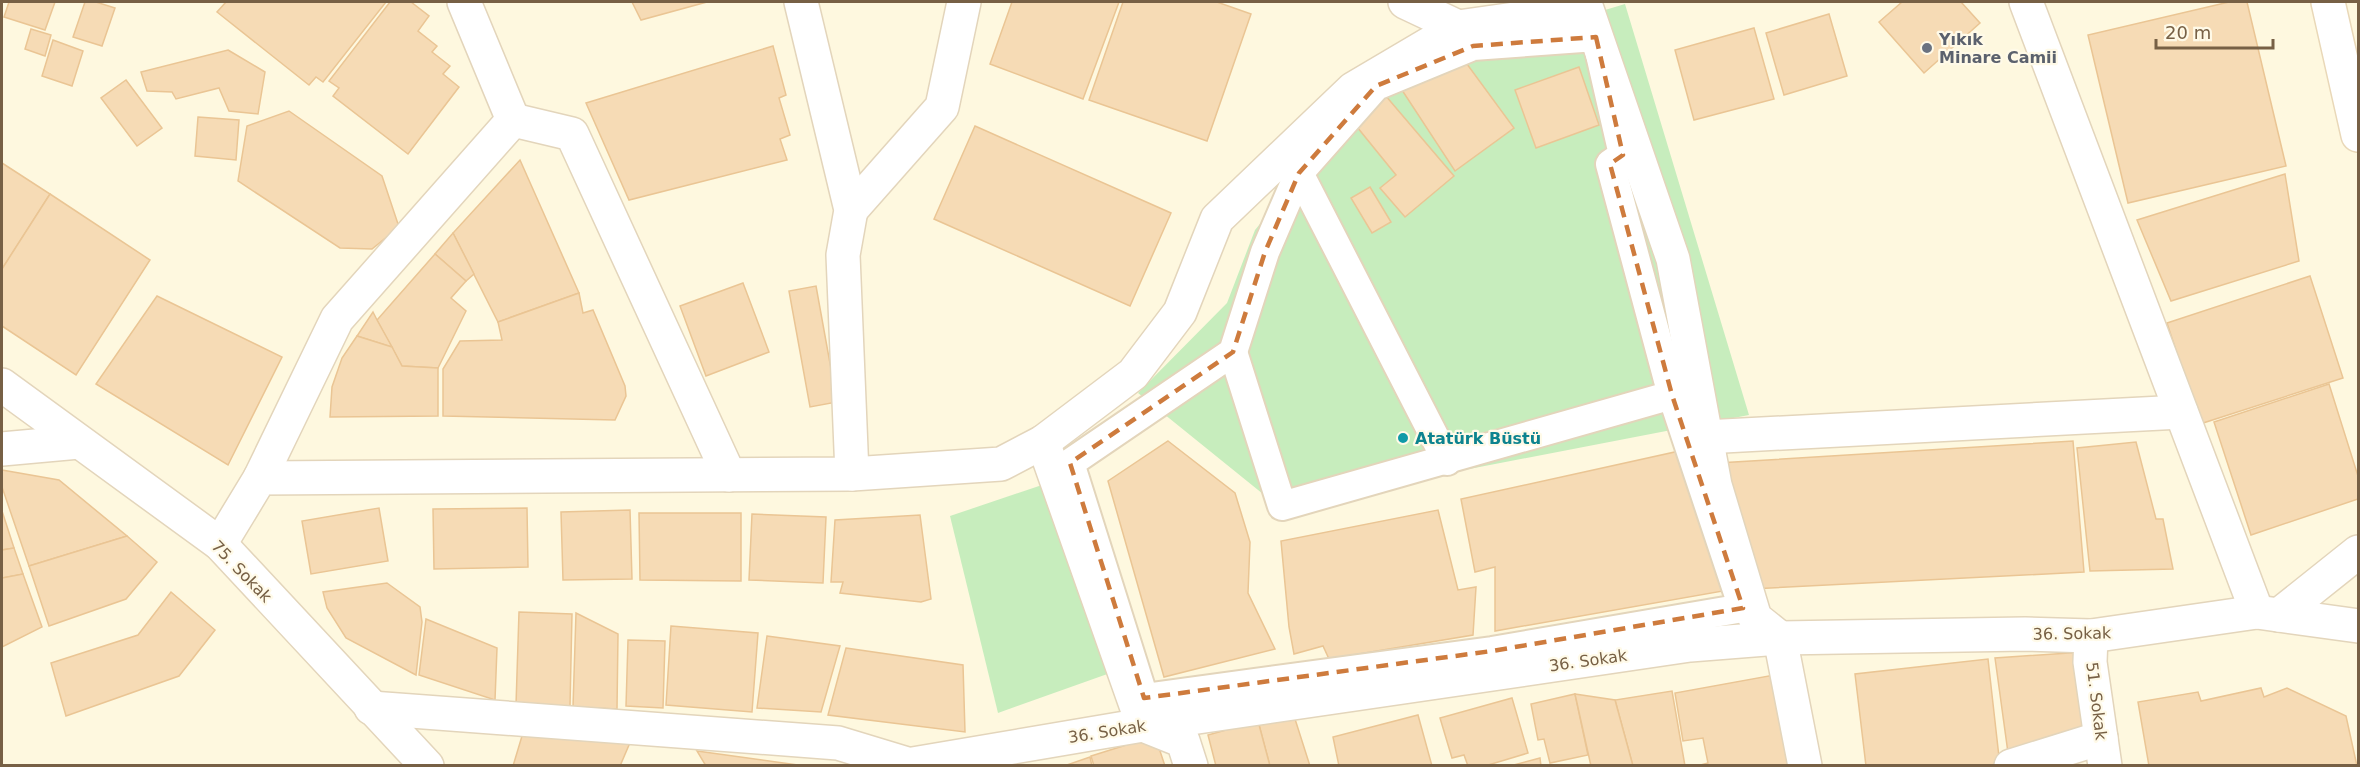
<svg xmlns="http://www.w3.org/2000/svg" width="2360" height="767" font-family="'DejaVu Sans',sans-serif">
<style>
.green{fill:#c7edbd}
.building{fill:#f6dbb5;stroke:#eac594;stroke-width:1.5}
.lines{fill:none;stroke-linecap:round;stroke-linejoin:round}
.pedestrian-casing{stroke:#e3d5bb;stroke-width:32}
.minor-casing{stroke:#e3d5bb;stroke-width:36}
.secondary-casing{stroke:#e9d8b8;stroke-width:36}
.pedestrian{stroke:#fff;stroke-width:28}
.minor{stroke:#fff;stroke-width:33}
.secondary{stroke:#fff;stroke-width:33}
.marked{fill:none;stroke:#ce7b3d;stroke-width:4.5;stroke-dasharray:12 8;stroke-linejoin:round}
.worship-dot{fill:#6b7280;stroke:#fffae8;stroke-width:2}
.culture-dot{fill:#0f9aa8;stroke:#fffae8;stroke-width:2}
.labels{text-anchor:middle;stroke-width:4.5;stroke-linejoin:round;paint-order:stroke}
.worship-label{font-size:16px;font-weight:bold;fill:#5b616d;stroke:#fffae8;text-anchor:start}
.culture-label{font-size:16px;font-weight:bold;fill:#0d838f;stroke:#fffae8;text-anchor:start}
.street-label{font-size:16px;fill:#776045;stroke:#fffae8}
</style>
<rect width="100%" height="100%" fill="#fef8df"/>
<g class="green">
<polygon points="1625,4 1749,415 1278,506 1138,393 1227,303 1255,230 1334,133 1397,81 1478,48"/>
<polygon points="1048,483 1113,672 998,713 950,516"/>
</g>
<g class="building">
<polygon points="9,2 55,2 45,30 4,17"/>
<polygon points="85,2 96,2 115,8 102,46 73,37"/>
<polygon points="226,2 386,2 323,82 316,77 309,85 217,12"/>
<polygon points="390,2 411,2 429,16 418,31 437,46 432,52 450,66 443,74 459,87 408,154 333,96 339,88 329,81"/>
<polygon points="632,2 707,2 641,20"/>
<polygon points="1012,2 1119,2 1083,99 990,64"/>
<polygon points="1123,2 1217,2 1251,14 1207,141 1089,100"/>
<polygon points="1902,2 1961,2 1980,23 1924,73 1879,22"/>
<polygon points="2229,2 2247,2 2286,166 2128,203 2088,35"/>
<polygon points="1829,14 1847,76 1784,95 1766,33"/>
<polygon points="1754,28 1774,99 1694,120 1675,50"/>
<polygon points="31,29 51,35 45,56 25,49"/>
<polygon points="53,40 83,51 72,86 42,76"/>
<polygon points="773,46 786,95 779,98 790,135 780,139 787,160 629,200 586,103"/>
<polygon points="228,50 265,72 258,114 229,111 219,88 176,99 172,92 147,91 141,72"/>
<polygon points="1464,60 1514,128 1455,171 1400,87"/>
<polygon points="1579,67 1599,125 1536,148 1515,90"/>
<polygon points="126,80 162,128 137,146 101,98"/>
<polygon points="1385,95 1454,176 1405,217 1380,188 1396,175 1353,122"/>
<polygon points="289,111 382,176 399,227 372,249 340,248 238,181 247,126"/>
<polygon points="198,117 239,120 236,160 195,156"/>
<polygon points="975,126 1171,213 1130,306 934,219"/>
<polygon points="520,160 579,293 498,322 453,233"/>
<polygon points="2,163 50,194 2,269"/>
<polygon points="2285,174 2299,261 2171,301 2137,220"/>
<polygon points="1370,187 1391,222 1372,233 1351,198"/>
<polygon points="50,194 150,260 76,375 2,326 2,269"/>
<polygon points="453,233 474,274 466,281 435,254"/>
<polygon points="435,254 466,281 451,298 466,311 438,368 402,366 377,320"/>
<polygon points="2310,276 2343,378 2200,424 2167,323"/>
<polygon points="743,283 769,352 706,376 680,306"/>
<polygon points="816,286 837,402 810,407 789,291"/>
<polygon points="579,293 583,313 593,310 625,386 626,396 615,420 443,416 443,369 460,341 502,340 498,322"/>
<polygon points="157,296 282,357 228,465 96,384"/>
<polygon points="373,312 377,320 392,347 357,336"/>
<polygon points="357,336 392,347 402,366 438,368 438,416 330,417 332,387 342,358"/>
<polygon points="2329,384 2358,476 2358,499 2251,535 2214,422"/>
<polygon points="1168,441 1235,493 1250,542 1248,593 1275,649 1164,677 1108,481"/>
<polygon points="2073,441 2084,572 1751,589 1718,463"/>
<polygon points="2136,442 2156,519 2163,519 2173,569 2090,571 2077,448"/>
<polygon points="1684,450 1723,591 1495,631 1495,567 1475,572 1461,499"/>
<polygon points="2,470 59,480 127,536 29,566 2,487"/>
<polygon points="379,508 388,561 311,574 302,521"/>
<polygon points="527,508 528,567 434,569 433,509"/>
<polygon points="630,510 632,579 563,580 561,512"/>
<polygon points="1438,510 1458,590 1476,587 1473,635 1329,659 1323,646 1294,654 1289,627 1281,541"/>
<polygon points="2,511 14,548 2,550"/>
<polygon points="639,513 741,513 741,581 640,580"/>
<polygon points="752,514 826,517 823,583 749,580"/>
<polygon points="920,515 931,599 921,602 840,593 843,582 831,582 835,520"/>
<polygon points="127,536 157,562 126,599 49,626 29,566"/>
<polygon points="14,548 23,574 2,578 2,550"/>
<polygon points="23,574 42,627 2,647 2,578"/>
<polygon points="387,583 420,607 422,622 416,675 346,638 327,608 323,592"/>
<polygon points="171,592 215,630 179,676 66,716 51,663 138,635"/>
<polygon points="519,612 572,614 570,706 516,705"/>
<polygon points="576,613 618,634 617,709 573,707"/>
<polygon points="426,619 497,648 495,700 419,675"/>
<polygon points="671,626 758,633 752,712 666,705"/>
<polygon points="767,636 840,646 821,712 757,708"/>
<polygon points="628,640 665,641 663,708 626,706"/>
<polygon points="846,648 963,665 965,732 828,715"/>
<polygon points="2084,652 2090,736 2009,760 1995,658"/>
<polygon points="1988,659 2000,766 1866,766 1855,674"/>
<polygon points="1774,675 1790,766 1697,766 1708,763 1703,738 1683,741 1675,693"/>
<polygon points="2261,688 2264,697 2287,688 2346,716 2357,766 2149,766 2138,702 2198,692 2201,701"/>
<polygon points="1672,691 1685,766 1633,766 1615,700"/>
<polygon points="1575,694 1588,755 1550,763 1544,739 1538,740 1531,704"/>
<polygon points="1575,694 1615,700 1633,766 1591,766"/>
<polygon points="1512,698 1528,753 1485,766 1468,766 1464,755 1452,758 1440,718"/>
<polygon points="1418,715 1432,766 1339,766 1333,737"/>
<polygon points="1295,719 1310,766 1270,766 1258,721"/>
<polygon points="1258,721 1270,766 1216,766 1208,735"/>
<polygon points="522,736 632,738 620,766 513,766"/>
<polygon points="1155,736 1165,766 1094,766 1091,756"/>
<polygon points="697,751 805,766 706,766"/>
<polygon points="1090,757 1092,766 1064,766"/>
<polygon points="1540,758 1541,766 1510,766"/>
</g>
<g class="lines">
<g class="pedestrian-casing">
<g id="pedestrian">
<polygon points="1596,37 1623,155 1610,164 1672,395 1743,608 1492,651 1144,698 1070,463 1233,352 1265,252 1299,173 1376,86 1473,46"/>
<polyline points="1299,173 1447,461"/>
<polyline points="1233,352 1282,506 1672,395"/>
</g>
</g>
<g class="minor-casing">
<g id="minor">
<polyline points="801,2 851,210 843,255 852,474"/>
<polyline points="1405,2 1458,27"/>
<polyline points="2026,2 2257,612"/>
<polyline points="513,120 572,134 729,475"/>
<polyline points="851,210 942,107 964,2"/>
<polyline points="2,385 220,544 427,766"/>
<polyline points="1705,437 2181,412"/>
<polyline points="1043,442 1143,725 1183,741 1191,766"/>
<polyline points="2,449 79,442"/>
<polyline points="260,478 337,319 513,120 464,2"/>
<polyline points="220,544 260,478 852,474 1001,464 1043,442 1133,374 1180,312 1217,219 1353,89 1458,27 1587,9 1673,259 1715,485 1755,618 1780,638 1805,766"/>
<polyline points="2279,615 2358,552"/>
<polyline points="2091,636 2090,662 2105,766"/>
<polyline points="371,708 838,743 904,763"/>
<polyline points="901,766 1143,725 1690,645 1780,638 2025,634 2091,636 2257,612 2358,626"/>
<polyline points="2011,766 2101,738"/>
</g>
</g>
<g class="secondary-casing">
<polyline id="secondary" points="2328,2 2358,135"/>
</g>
<use href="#pedestrian" class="pedestrian"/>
<use href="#minor" class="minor"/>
<use href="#secondary" class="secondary"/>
</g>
<path class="marked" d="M1596,37L1623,155L1610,164L1672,395L1743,608L1492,651L1144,698L1070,463L1233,352L1265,252L1299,173L1376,86L1473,46Z"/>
<circle class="worship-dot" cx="1927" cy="48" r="6"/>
<circle class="culture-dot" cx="1403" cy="438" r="6"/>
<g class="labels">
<g class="worship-label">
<text x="1939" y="45">Yıkık<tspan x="1939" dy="18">Minare Camii</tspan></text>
</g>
<g class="culture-label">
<text x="1415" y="444">Atatürk Büstü</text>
</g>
<g class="street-label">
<text transform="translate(242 571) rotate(46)" y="6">75. Sokak</text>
<text transform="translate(2072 633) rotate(-1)" y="6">36. Sokak</text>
<text transform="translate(1588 660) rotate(-8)" y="6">36. Sokak</text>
<text transform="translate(2097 701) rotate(83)" y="6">51. Sokak</text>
<text transform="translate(1107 731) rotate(-9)" y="6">36. Sokak</text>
</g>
</g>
<rect width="2360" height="767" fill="none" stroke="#776045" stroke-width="6"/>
<path d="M2156 39v9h117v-9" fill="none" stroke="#776045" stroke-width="3"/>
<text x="2165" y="39" font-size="18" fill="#776045" stroke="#fffae8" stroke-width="4.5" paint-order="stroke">20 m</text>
</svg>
